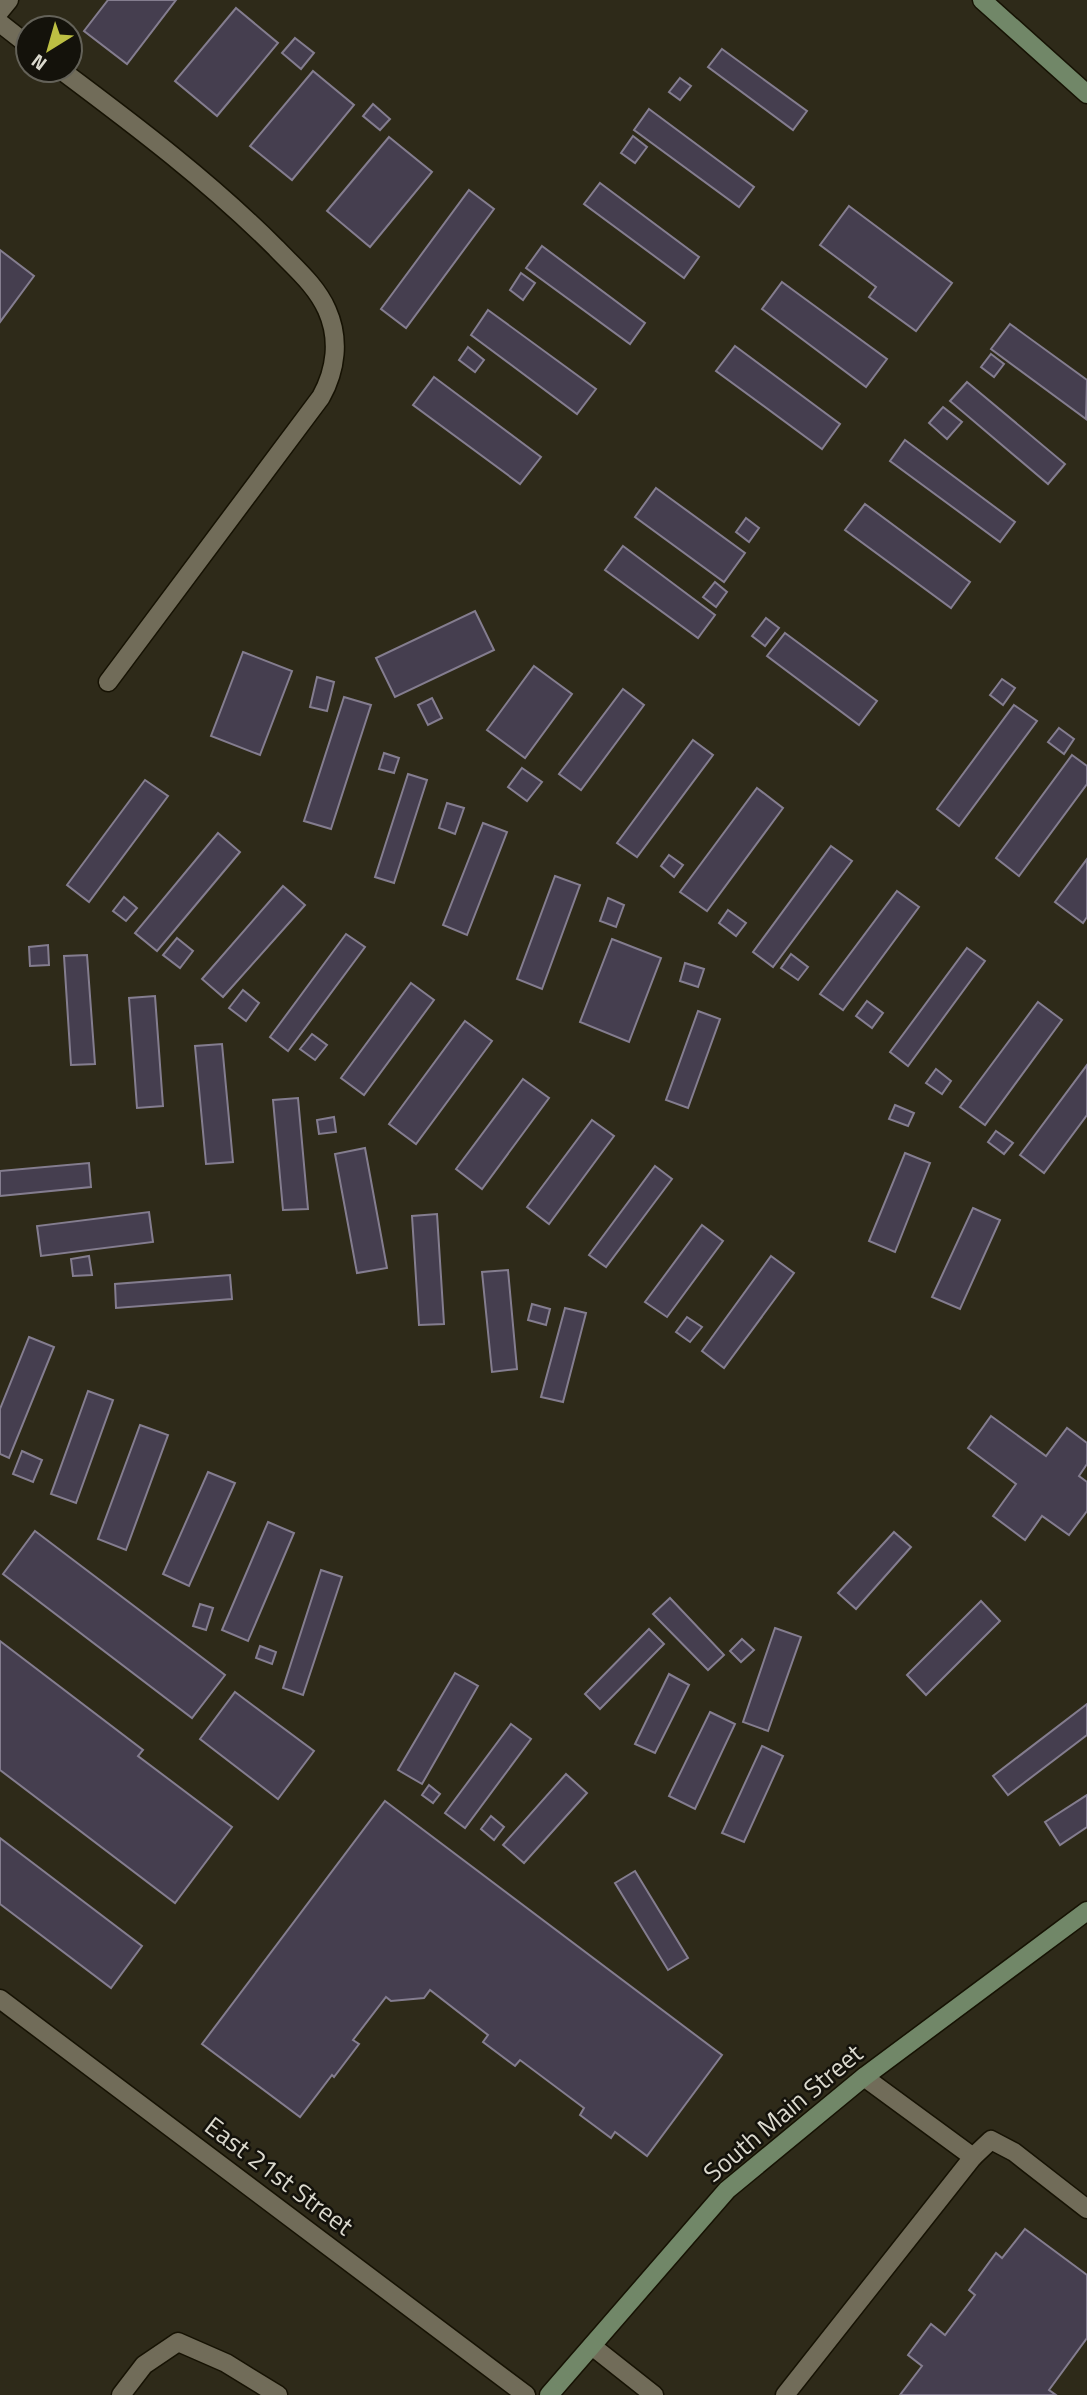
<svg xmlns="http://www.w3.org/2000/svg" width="1087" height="2395" font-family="'Titillium Web',sans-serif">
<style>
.building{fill:#453e4f;stroke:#847d8f;stroke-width:2}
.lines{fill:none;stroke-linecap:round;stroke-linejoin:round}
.lane-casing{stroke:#161203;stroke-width:21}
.street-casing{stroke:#161203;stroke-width:21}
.secondary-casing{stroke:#161203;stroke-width:21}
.lane{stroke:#716c59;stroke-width:18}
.street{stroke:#716c59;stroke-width:18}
.secondary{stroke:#718768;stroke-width:18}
.labels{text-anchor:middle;stroke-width:5;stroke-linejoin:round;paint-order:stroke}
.street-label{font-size:26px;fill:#dbd9ce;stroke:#14120b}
</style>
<rect width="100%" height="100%" fill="#2e2a19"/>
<g class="building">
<polygon points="108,0 176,0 127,64 84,31"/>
<polygon points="236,8 278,43 217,116 175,81"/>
<polygon points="295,38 314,53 301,69 282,53"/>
<polygon points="722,49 807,111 793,130 708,67"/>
<polygon points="313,71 354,105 292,180 250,146"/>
<polygon points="680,78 691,86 680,100 669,92"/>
<polygon points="373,104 390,119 380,130 363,116"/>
<polygon points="649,109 754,187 739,207 634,130"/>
<polygon points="633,136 647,147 635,163 621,153"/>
<polygon points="389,137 432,172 370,247 327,211"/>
<polygon points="600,183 699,257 684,278 584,204"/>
<polygon points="469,190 494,209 406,328 381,309"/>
<polygon points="849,206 952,283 916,331 869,297 876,287 820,245"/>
<polygon points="542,246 645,323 630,344 526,268"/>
<polygon points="0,250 34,276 0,322"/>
<polygon points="521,273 535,283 523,300 510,290"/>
<polygon points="782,282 887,359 866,387 762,309"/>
<polygon points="488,310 596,389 577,414 471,335"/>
<polygon points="1010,324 1087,380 1086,419 991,349"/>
<polygon points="735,346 840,424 822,449 716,371"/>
<polygon points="468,347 484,360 475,372 459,360"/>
<polygon points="991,354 1004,364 994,377 981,367"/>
<polygon points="434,377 541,457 520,484 413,405"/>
<polygon points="967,382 1065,464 1048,484 950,401"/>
<polygon points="943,407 962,422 947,439 929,423"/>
<polygon points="905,440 1015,522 1000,542 890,461"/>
<polygon points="656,488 745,553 724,582 635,517"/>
<polygon points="865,504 970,582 951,608 845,530"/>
<polygon points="746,518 759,528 749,542 736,532"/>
<polygon points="623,546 715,615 698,638 605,570"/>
<polygon points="715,582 727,592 716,607 703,597"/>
<polygon points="475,611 494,650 395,697 376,658"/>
<polygon points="766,618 779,628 765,646 752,636"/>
<polygon points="785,633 877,701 859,725 767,656"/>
<polygon points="243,652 292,671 260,755 211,736"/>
<polygon points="534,666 572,694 525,758 487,730"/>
<polygon points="317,677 334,682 327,711 310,707"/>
<polygon points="1002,679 1015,688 1003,705 990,695"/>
<polygon points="623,689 644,705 581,790 559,774"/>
<polygon points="344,697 371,705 331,829 304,821"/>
<polygon points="432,698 442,718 428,725 418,705"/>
<polygon points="1014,705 1037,721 959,826 937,809"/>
<polygon points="1059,728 1074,739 1064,754 1048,742"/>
<polygon points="693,740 713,755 637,857 617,843"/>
<polygon points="384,753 399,758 394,773 379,769"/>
<polygon points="1072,755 1087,766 1087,784 1019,876 996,858"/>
<polygon points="522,768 542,782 527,801 508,787"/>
<polygon points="408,774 427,780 394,883 375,877"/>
<polygon points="145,780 168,796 89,902 67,885"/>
<polygon points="757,788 783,808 707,911 680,892"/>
<polygon points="447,803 464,808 455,834 439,828"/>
<polygon points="483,823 507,832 467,935 443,925"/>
<polygon points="218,833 240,852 157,951 135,933"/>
<polygon points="831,846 852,861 773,967 753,952"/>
<polygon points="669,855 683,865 674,877 661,866"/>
<polygon points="1087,859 1087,917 1083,923 1055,902"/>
<polygon points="555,876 580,885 542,989 517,979"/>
<polygon points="283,886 305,905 223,997 202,979"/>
<polygon points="897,891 919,907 843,1010 820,994"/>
<polygon points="124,897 137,908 126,921 113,911"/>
<polygon points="608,898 624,905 616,927 600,921"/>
<polygon points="728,910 746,923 736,936 719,923"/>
<polygon points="346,934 365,947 288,1051 270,1037"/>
<polygon points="177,938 193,951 180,968 163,955"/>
<polygon points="612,939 661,958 629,1042 580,1022"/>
<polygon points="48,945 49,965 30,966 29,947"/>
<polygon points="967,948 985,961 908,1066 890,1052"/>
<polygon points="791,954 808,967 798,980 781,968"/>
<polygon points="87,955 95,1064 71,1065 64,956"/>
<polygon points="685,963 704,969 698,987 680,981"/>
<polygon points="411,983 434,1000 364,1095 341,1078"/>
<polygon points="243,990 259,1003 246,1021 229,1008"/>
<polygon points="155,996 163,1106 137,1108 129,998"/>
<polygon points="867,1001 883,1013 872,1028 856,1016"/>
<polygon points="1038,1002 1062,1020 985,1125 960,1107"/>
<polygon points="698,1011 720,1019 688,1108 666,1100"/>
<polygon points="465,1021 492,1041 416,1144 389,1124"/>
<polygon points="312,1034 327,1045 315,1060 300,1049"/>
<polygon points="222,1044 233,1162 206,1164 195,1046"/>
<polygon points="1087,1065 1087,1115 1044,1173 1020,1155"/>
<polygon points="936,1069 951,1081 942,1094 926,1083"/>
<polygon points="523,1079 549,1098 482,1189 456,1169"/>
<polygon points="298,1098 308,1209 283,1210 273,1100"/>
<polygon points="895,1105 914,1113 908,1126 889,1119"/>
<polygon points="334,1117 336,1132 319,1134 317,1120"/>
<polygon points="592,1120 614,1136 549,1224 527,1207"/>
<polygon points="996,1131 1013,1143 1004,1154 988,1142"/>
<polygon points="365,1148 387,1268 357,1273 335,1154"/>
<polygon points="905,1153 930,1163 895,1252 869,1241"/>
<polygon points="89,1163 91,1187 0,1196 0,1171"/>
<polygon points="655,1166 672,1179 606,1267 589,1255"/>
<polygon points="973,1208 1000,1220 960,1309 932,1297"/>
<polygon points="149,1212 153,1242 41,1256 37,1226"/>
<polygon points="437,1214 444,1324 419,1325 412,1216"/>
<polygon points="702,1225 723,1241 667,1317 645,1302"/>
<polygon points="89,1256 92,1275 73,1276 71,1259"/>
<polygon points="771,1256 794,1273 724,1368 702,1351"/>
<polygon points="508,1270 517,1369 492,1372 482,1272"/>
<polygon points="230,1275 232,1299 116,1308 115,1284"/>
<polygon points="532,1304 550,1309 546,1325 528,1320"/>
<polygon points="565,1308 586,1313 563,1402 541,1397"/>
<polygon points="687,1317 702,1327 690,1342 676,1332"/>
<polygon points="29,1337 54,1347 9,1458 0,1454 0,1409"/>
<polygon points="88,1391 113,1400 76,1503 51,1494"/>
<polygon points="991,1416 1046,1456 1067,1428 1087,1443 1087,1464 1079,1476 1087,1482 1087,1511 1069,1535 1042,1516 1025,1540 993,1516 1016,1484 968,1448"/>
<polygon points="140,1425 168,1435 126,1550 98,1539"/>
<polygon points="22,1451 42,1460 33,1482 13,1474"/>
<polygon points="208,1472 235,1483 189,1586 163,1574"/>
<polygon points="268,1522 294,1533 248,1641 222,1630"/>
<polygon points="35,1531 225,1675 192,1718 3,1574"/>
<polygon points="894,1532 911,1547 856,1609 838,1593"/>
<polygon points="321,1570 342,1577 303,1695 283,1688"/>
<polygon points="670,1598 724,1655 708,1670 653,1614"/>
<polygon points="981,1601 1000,1621 926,1695 907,1675"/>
<polygon points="200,1604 213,1608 206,1630 193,1626"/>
<polygon points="775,1628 801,1637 768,1731 743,1722"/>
<polygon points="649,1629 664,1644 600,1709 585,1694"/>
<polygon points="742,1639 754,1650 741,1662 730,1651"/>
<polygon points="0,1641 143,1750 138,1756 232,1827 175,1903 0,1770"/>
<polygon points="260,1646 276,1652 272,1664 256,1658"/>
<polygon points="455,1673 478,1686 422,1784 398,1770"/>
<polygon points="669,1674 689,1685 655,1753 635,1744"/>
<polygon points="235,1692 314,1751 278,1799 200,1739"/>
<polygon points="1087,1704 1087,1735 1008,1795 993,1776"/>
<polygon points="710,1712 735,1724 695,1809 669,1796"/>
<polygon points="511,1724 531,1739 465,1828 445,1813"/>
<polygon points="762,1746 783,1756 744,1842 722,1833"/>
<polygon points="566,1774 587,1793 524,1863 503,1845"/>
<polygon points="429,1785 440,1794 433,1803 422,1795"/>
<polygon points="1087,1795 1087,1827 1060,1845 1045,1822"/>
<polygon points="385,1801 722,2055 647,2156 615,2132 611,2138 580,2115 584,2108 520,2060 515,2066 483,2042 488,2035 430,1990 424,1998 391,2001 386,1997 353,2040 359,2044 334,2077 332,2075 300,2117 202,2044"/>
<polygon points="491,1816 504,1827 494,1840 481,1829"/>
<polygon points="0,1838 142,1946 111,1988 0,1904"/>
<polygon points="635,1871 688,1958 668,1970 615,1883"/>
<polygon points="1025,2229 1087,2275 1087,2338 1049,2390 1056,2395 900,2395 922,2366 908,2355 931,2324 945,2335 975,2295 969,2290 996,2253 1002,2258"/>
</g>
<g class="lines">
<g class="lane-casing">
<g id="lane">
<polyline points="864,2077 973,2157 991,2140 1014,2152 1087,2209"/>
<polyline points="592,2346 654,2395"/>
<polyline points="121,2395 144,2365 178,2342 226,2363 278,2395"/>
<polyline points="785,2395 973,2157"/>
</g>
</g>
<g class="street-casing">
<g id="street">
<polyline points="0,11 9,0"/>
<polyline points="0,23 28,45"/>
<path d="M61,70C136,126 210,182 276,248C294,267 316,285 327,310C340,339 336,370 321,397L108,682"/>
<polyline points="0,1999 526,2395"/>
</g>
</g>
<g class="secondary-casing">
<g id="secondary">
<polyline points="982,0 1087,94"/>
<polyline points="549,2395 727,2190 864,2077 1087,1911"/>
</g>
</g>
<use href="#lane" class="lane"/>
<use href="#street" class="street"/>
<use href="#secondary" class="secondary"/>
</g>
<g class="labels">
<g class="street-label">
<text transform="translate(783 2113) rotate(-40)" y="9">South Main Street</text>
<text transform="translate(279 2176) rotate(37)" y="9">East 21st Street</text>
</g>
</g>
<g transform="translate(49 49) rotate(217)"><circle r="33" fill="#14120b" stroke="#646259" stroke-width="2"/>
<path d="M0-5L12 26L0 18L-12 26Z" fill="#bdbf43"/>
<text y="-10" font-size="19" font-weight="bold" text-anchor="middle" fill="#dbd9ce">N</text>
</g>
</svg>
